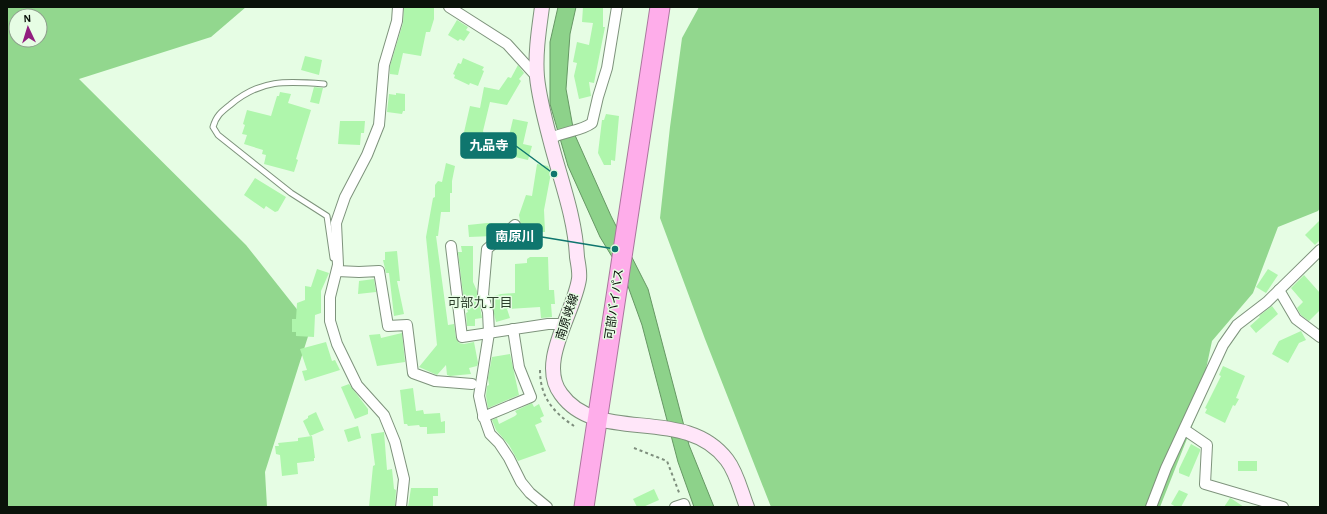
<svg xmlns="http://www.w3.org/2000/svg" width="1327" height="514" font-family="'Alegreya Sans','Noto Sans JP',sans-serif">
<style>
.forest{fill:#92d78e;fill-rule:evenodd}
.water{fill:#8dd28a;stroke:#669864}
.building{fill:#aff6ac}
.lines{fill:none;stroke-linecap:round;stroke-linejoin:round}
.lane-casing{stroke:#7e937c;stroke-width:7}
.street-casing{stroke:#7e937c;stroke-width:12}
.secondary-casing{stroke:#7e937c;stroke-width:16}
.highway-casing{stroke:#a9779c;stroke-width:21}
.path{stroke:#7e8e7d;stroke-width:2;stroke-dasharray:3 3;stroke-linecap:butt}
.lane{stroke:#fff;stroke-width:5}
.street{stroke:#fff;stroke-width:10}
.secondary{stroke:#ffe6f9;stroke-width:14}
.highway{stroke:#feadea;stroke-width:19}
.labels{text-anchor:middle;stroke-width:3;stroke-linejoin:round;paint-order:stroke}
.street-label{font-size:12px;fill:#0a120a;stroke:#e6fde4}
.neighbourhood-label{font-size:13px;fill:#2c3e2b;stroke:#e6fde4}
.leader{fill:none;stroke:#0f766e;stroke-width:1.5}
.callout-dot{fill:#0f766e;stroke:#e6fde4;stroke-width:1.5}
.callout{fill:#0f766e;stroke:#0f766e;stroke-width:1.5}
.callout-label{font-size:13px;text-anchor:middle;font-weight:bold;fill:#fff}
</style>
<rect width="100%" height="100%" fill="#e6fde4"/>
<g class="forest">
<path d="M7,7H246L211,37L79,79L246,245L311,327L265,472L267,507H7ZM16,16H40V40H16Z"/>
<polygon points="699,7 1320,7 1320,208 1318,211 1278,227 1253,293 1212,341 1196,416 1160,507 771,507 705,339 660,218 670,127 682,38"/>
</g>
<polygon class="water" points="558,7 576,7 570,34 566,89 574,133 611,216 648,289 689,445 714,507 694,507 678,462 642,325 625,278 600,237 568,166 550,104 550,42"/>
<g class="building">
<polygon points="404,7 434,7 434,19 430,32 426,32 421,56 403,53 398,75 390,74 390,66 403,23"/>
<polygon points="583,7 603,7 603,27 605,27 594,83 589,82 591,96 579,99 574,76 577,63 573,62 577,42 589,45 593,23 582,22"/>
<polygon points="457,20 468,27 466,30 470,32 464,41 460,39 458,41 448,35"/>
<polygon points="305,56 322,60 319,75 301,70"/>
<polygon points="463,58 484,67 482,70 484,71 478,86 470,83 469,85 454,78 455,75 453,74 458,63 461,64"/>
<polygon points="518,65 524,73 519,79 521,81 507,105 490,102 483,131 484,134 508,140 513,119 528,122 523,144 532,146 528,160 515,157 516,154 462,141 470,106 480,108 484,87 499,90 508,77 511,78"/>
<polygon points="314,87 323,88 319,104 310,102"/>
<polygon points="280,92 291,94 288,103 311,110 296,159 298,160 294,172 264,164 266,155 262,154 263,150 244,144 247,135 242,134 245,125 243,124 247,110 271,116 277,96 279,96"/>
<polygon points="396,93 405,94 405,111 403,111 402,114 387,112 389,94 396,95"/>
<polygon points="606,114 619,116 615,161 611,160 611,165 604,165 598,153 602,120 604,120"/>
<polygon points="340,121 365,121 364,133 361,133 360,145 338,144"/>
<polygon points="446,163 455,166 452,181 452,193 450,193 450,212 441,212 438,236 436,236 448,325 454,324 456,338 459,343 464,344 474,342 478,363 477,366 469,368 471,374 450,376 447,375 446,365 437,375 419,367 437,345 426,237 433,198 435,197 435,185 438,181 442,182"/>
<polygon points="537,164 548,166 551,173 544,210 545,232 535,232 535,237 519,238 509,245 506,241 521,227 519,215 526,195 532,196"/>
<polygon points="255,178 286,197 278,211 275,212 266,206 264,209 244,195"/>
<polygon points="1320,220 1320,240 1315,245 1305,235"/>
<polygon points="487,223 507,223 493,236 469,237 468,225"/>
<polygon points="461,246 473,246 473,282 477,291 482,318 475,319 475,326 467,326 466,313 468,312 464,302 458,252 462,252"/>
<polygon points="397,251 400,281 397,281 404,314 394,316 389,273 386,273 383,260 385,260 385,252"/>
<polygon points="530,257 548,257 549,290 554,290 555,304 551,304 552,317 541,318 540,307 507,309 510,318 496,322 490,297 501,294 515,293 515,264 527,263 527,259"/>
<polygon points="317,269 329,273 321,291 321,313 315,315 314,337 296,336 296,332 292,332 292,319 296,319 297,303 305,300 305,286 311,287"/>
<polygon points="1268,269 1278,275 1266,293 1256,287"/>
<polygon points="1304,275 1320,293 1320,310 1309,321 1301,315 1297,308 1303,302 1291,288"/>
<polygon points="374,279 376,292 358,294 359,281"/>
<polygon points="1272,306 1278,314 1256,333 1250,326 1260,317 1259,316"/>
<polygon points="1301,331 1306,340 1299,343 1288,363 1272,354 1279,341"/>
<polygon points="402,333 405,362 377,366 369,335 380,334 381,338"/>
<polygon points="326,342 332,361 335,360 340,370 305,381 302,371 307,370 300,349"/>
<polygon points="510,354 519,395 488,408 486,396 487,386 489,385 488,378 492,357"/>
<polygon points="1223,366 1245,376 1236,398 1239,399 1235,406 1233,405 1225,423 1205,413 1207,409 1205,408 1221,376 1219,375"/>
<polygon points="349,384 368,409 368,414 355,419 341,387"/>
<polygon points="413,388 416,411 423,410 424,414 440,413 441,422 445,421 445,433 427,434 427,427 420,427 419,425 408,426 407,424 404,424 400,390"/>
<polygon points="532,403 534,407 539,404 544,416 540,418 542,422 535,425 546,451 518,461 509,445 496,430 492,420 497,418 499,424 515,416 517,414 515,411"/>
<polygon points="316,412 324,430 310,436 303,421 308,418 308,416"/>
<polygon points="358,426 361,438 348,442 344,430"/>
<polygon points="384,432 387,470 392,469 394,489 396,490 395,507 369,507 373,466 375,465 371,434"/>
<polygon points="312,436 315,458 314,458 314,461 297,463 298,474 282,476 280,455 276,454 275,446 279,446 278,443 298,441 298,438"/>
<polygon points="1191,444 1200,449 1200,451 1189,477 1179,473 1179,469"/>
<rect x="1238" y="461" width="19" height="10"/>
<polygon points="411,488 438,488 438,496 433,496 433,507 408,507"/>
<polygon points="654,489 659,500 643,507 637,507 633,499"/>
<polygon points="1179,490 1188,494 1181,507 1176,507 1171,504"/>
<polygon points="1230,498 1232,499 1244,507 1224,507"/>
</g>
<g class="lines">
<g class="lane-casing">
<path id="lane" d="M324,84C287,81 260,79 230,105C221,112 216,116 213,127L218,135L291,193L327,216L333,258"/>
</g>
<g class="street-casing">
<g id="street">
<polyline points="398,7 397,21 384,65 379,125 367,155 345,197 336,223 338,265 330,297 330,321 337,344 357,385 384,415 395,442 404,479 401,507"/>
<polyline points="449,7 507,44 537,77"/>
<path d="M550,139C563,131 580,132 592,123L598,97L607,68L617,7"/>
<polyline points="515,225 487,249 483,295 488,312 489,333 479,396 483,414 490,434 499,443 509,458 521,482 530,493 547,507"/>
<polyline points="451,246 462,337 548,324 566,324"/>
<polyline points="337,271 359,272 379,271 388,326 407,325 413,373 435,381 472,384"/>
<polyline points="1279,290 1296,319 1320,337"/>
<polyline points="483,417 531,397 519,367 513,329"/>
<polyline points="1185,430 1207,445 1205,484 1283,507"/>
<polyline points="675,507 684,504 685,507"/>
<polyline points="1151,507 1166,468 1223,345 1237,325 1267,302 1320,250"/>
</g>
</g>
<g class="secondary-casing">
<path id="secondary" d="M542,7C539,29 535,54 537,77C539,97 545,120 550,139C560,179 575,216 577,257C578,264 580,272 579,279C574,313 537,363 561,394C598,446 685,404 727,460C737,473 741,492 747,507"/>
</g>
<g class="highway-casing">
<polyline id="highway" points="584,507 660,7"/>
</g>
<g class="path">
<path d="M540,370C540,397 553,412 574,426"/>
<polyline points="634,448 667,461 680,495"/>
</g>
<use href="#lane" class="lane"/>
<use href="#street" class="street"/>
<use href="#secondary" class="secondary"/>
<use href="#highway" class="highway"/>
</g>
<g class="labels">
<g class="street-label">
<text transform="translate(614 304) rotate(-82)" y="4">可部バイパス</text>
<text transform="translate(567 317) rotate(-72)" y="4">南原峡線</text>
</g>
<g class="neighbourhood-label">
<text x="480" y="307">可部九丁目</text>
</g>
</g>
<path class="leader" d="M554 174L516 146M615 249L542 237"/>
<g class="callout-dot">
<circle cx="554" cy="174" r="4"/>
<circle cx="615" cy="249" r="4"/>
</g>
<g class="callout">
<rect x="461" y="133" width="55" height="25" rx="4"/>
<rect x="487" y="224" width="55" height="25" rx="4"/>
</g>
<g class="callout-label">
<text x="489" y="150">九品寺</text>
<text x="515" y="241">南原川</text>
</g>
<rect width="1327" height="514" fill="none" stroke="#0a120a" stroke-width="16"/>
<g transform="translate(28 28) rotate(356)"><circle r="19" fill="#e6fde4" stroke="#8e9f8d"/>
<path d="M0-3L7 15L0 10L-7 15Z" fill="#911e7e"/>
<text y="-6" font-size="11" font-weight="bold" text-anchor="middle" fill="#0a120a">N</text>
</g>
</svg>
